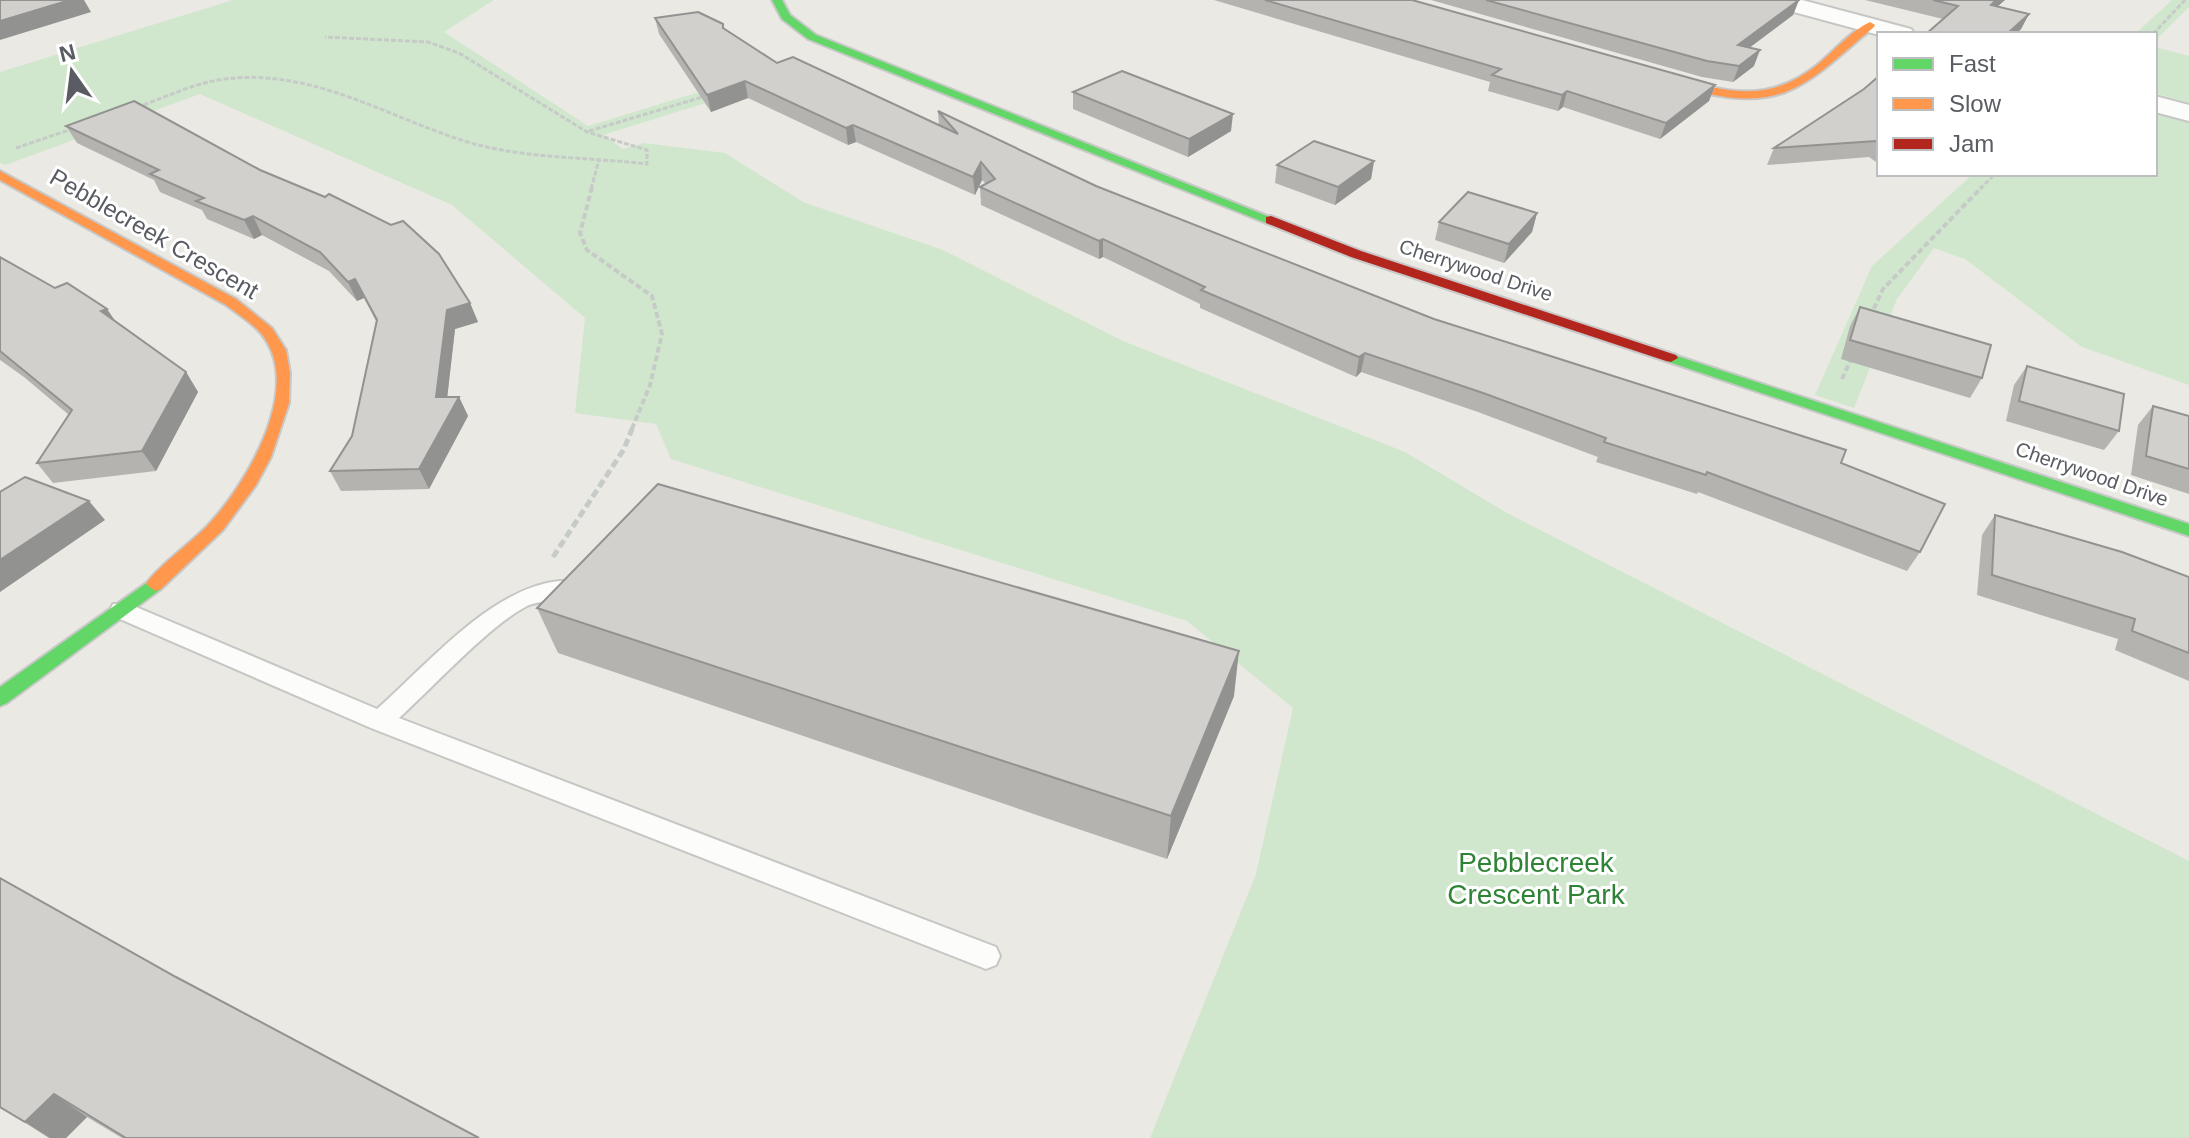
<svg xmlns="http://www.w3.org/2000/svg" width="2189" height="1138" font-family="Arial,sans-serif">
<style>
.green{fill:#d0e7cd}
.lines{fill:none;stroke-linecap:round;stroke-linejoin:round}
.lane-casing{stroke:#c6c6c4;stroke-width:4}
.street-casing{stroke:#c6c6c4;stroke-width:4}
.fast-casing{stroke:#c8c8c8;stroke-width:4}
.slow-casing{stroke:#c8c8c8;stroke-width:4}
.jam-casing{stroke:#c8c8c8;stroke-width:4}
.path-far2{stroke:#c6cbc8;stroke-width:3;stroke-dasharray:5 2;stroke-linecap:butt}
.path-far1{stroke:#c6cbc8;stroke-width:4;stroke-dasharray:6 3;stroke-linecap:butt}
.path{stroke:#c6cbc8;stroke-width:5;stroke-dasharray:8 4;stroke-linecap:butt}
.lane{fill:#fcfcfb;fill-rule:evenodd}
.street{fill:#fcfcfb;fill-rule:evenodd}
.fast{fill:#63d668;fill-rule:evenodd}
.slow{fill:#ff974d;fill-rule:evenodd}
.jam{fill:#b3261e;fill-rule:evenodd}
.wall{fill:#b4b3b0}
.shaded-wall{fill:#929290}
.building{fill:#d1d0cd;stroke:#929290;stroke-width:2}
.labels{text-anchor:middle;stroke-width:6;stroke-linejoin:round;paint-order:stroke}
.far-street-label{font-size:20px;fill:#595c62;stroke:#fff}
.street-label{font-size:24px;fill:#595c62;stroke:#fff}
.near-park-label{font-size:28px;fill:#2f8335;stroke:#fff}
</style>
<rect width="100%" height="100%" fill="#eae9e3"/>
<g class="green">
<polygon points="233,0 494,0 444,32 588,126 794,63 811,70 603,135 623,149 644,143 725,153 803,202 943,250 1123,341 1405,452 1507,513 2189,861 2189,1138 1150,1138 1256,874 1293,708 1187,621 671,459 656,424 575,413 585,318 452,205 200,94 5,165 0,163 0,72"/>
<polygon points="2172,0 2189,0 2189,7 2155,41 2155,34 2135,34"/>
<polygon points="2155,47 2189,56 2189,385 2082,347 1965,259 1934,248 1897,299 1854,408 1815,395 1872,266 1973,174 2155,174 2155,112 2170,116 2182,101 2155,93"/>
</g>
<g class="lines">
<g class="lane-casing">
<path id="lane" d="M560,581L580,582L591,590C585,601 543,598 527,606C491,624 432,688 399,718L996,947L1000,956L996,965L986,969L371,728L113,616L110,610L113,604H129L377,709C427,665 492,587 560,581Z"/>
</g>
<g class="street-casing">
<g id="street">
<polygon points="1765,0 1802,0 1911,29 1915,34 1879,35 1768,5"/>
<polygon points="2155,96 2189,105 2189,121 2155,112"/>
</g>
</g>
<g class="fast-casing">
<g id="fast">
<polygon points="772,0 782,0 790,15 816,35 1277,220 1266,223 808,39 782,19"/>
<polygon points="1671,354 2189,524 2189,536 1666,361 1664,358"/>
<polygon points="155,577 161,579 164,584 161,589 7,703 0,706 0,687"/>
</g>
</g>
<g class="slow-casing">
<g id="slow">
<path d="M1870,22L1875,25L1874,27C1812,78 1788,114 1701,92C1684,88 1662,84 1649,75L1654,72C1716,88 1762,109 1817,65C1834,51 1851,31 1870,22Z"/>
<path d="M0,171L236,299L272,328L286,350L290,373L289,403L271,457L256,485L223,530L161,589L155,591L146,584C158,566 191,543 208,525C245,486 299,396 267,342C258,326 240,316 226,305L0,180Z"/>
</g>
</g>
<g class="jam-casing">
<polygon id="jam" points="1271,216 1361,251 1676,355 1678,358 1671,362 1666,361 1351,257 1266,223 1266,217"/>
</g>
<g class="path-far2">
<polyline points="2153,34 2185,0"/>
<path d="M137,107C164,98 190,85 218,80C310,65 387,118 471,143C528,159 589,157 647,164V150L587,132L459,53L428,42L325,37"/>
<polyline points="589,131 706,96"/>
<polyline points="16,148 75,128"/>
<polyline points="591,189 599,160"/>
<polyline points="1980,189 1995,174"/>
</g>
<g class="path-far1">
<polyline points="592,187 580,233 587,250 652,296 662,334 650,385 631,431"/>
<polyline points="1870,317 1883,289 1982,187"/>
<polyline points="1842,379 1851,359"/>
</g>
<polyline class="path" points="553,557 624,449 632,429"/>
<use href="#lane" class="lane"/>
<use href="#street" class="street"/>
<use href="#fast" class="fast"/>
<use href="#slow" class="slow"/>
<use href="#jam" class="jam"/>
</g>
<g class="wall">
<polygon points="1214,0 1412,0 1715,85 1709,101 1660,139 1563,107 1558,111 1488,91 1490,82"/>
<polygon points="1431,0 1799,0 1793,15 1749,48 1754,66 1733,82 1702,77"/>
<polygon points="1865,0 2005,0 1998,6 2029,14 2021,29 2016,34 1926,34 1943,19"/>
<polygon points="655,18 724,28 777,63 939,126 938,111 1096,186 1434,319 1841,463 1920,552 1907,571 1698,492 1697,494 1596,462 1598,457 1478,412 1361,372 1356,377 1200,308 1200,304 1103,257 1099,259 981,205 980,187 986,184 982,180 975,195 856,142 848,145 748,98 711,112 659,34"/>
<polygon points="1879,76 1879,164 1869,157 1767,165 1774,148 1864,89"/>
<polygon points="1073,92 1231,131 1188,157 1073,109"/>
<polygon points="66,126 470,303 478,322 455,329 447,397 459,397 468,416 429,489 341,491 330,471 352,436 376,321 364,298 357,301 329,271 262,235 254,239 207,219 202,210 160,192 154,180 77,143"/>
<polygon points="1374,161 1371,179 1335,205 1275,183 1277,165"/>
<polygon points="1537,213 1532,232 1504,263 1435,240 1439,222"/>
<polygon points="0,257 116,322 186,372 198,392 156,471 53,483 37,463 69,415 24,377 0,360"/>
<polygon points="1860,307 1982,378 1970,398 1841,359 1850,326"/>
<polygon points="2027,366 2119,431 2104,450 2006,421 2014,385"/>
<polygon points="2153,406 2189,416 2189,494 2131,475 2138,425"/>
<polygon points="1995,515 2189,577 2189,681 2115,650 2118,639 1977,595 1982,535"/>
<polygon points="537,608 1234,696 1167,859 558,653"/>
<polygon points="176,977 479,1138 122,1138 87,1117 66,1138 49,1138 0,1107"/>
</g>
<g class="shaded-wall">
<polygon points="70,0 84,0 91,12 0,40 0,21"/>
<polygon points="1799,0 1793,15 1733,60 1738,45"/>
<polygon points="1996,0 2005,0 1983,19 1991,5"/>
<polygon points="2029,14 2021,29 2016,34 2007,34"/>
<polygon points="1760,50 1754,66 1733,82 1739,66"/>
<polygon points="745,81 748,98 711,112 707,95"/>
<polygon points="1715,85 1709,101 1660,139 1666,123"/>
<polygon points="1567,91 1563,107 1558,111 1562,95"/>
<polygon points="1233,114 1231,131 1188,157 1189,139"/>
<polygon points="853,125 856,142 848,145 846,128"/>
<polygon points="1374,161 1371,179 1335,205 1338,187"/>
<polygon points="981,162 982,180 975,195 973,177"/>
<polygon points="1537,213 1532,232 1504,263 1509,244"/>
<polygon points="253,216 262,235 254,239 244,220"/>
<polygon points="1103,239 1103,257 1099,259 1099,241"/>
<polygon points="355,279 364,298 357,301 348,282"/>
<polygon points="470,303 478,322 455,329 445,417 436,397 447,310"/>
<polygon points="107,309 120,328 101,311"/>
<polygon points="1365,353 1361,372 1356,377 1359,357"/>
<polygon points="186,372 198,392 156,471 142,451"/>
<polygon points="459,397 468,416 429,489 419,469"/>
<polygon points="89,501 105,520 0,592 0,560"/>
<polygon points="1239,651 1234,696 1167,859 1171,816"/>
<polygon points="54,1094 87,1117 66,1138 50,1138 25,1122"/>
</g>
<g class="building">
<polygon points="0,0 70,0 0,21"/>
<polygon points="1265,0 1412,0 1715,85 1666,123 1567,91 1562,95 1492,75 1501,69"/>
<polygon points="1486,0 1799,0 1738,45 1760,50 1739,66 1707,61"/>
<polygon points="1933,0 1996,0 1991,5 2029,14 2007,34 1926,34 1958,6"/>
<polygon points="698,12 723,24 723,28 777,63 793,57 958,134 938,111 1096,186 1434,319 1846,450 1841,463 1945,504 1920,552 1707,472 1706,475 1604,442 1606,438 1483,393 1365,353 1359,357 1201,290 1205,287 1103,239 1099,241 980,187 995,179 981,162 973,177 853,125 846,128 745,81 707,95 655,18"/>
<polygon points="1122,71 1233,114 1189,139 1073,92"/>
<polygon points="1879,76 1879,142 1876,141 1774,148 1864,89"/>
<polygon points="134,101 260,170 325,197 329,194 391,225 403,221 439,254 470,303 447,310 436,397 459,397 419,469 330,471 352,436 377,320 355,279 348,282 320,252 253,216 244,220 196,201 204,198 150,174 159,170 66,126"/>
<polygon points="1314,141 1374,161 1338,187 1277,165"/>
<polygon points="1468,192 1537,213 1509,244 1439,222"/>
<polygon points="0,257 55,288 67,283 107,309 101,311 186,372 142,451 37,463 72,410 0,351"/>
<polygon points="1860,307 1991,345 1982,378 1850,340"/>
<polygon points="2027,366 2124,394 2119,431 2019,401"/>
<polygon points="2153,406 2189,416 2189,469 2146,456"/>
<polygon points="25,477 89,501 0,560 0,492"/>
<polygon points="658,484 1239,651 1171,816 537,608"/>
<polygon points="1995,515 2122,552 2189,577 2189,653 2132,631 2135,619 1992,575"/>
<polygon points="0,878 176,977 479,1138 126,1138 54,1094 25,1122 0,1107"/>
</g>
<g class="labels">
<g class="far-street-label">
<text transform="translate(1476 270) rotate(18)" y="7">Cherrywood Drive</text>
<text transform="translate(2092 474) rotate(19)" y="7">Cherrywood Drive</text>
</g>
<g class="street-label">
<text transform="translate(154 234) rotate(30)" y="8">Pebblecreek Crescent</text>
</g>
<g class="near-park-label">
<text x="1536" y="872">Pebblecreek<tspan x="1536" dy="32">Crescent Park</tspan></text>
</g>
</g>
<rect x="1877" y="32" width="280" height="144" fill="#ffffff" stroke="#bdbec0" stroke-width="2"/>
<rect x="1893" y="58" width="40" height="12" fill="#63d668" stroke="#bdbec0" stroke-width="2"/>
<text x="1949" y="72" font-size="24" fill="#595c62">Fast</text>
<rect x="1893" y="98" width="40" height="12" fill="#ff974d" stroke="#bdbec0" stroke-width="2"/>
<text x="1949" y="112" font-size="24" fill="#595c62">Slow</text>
<rect x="1893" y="138" width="40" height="12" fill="#b3261e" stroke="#bdbec0" stroke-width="2"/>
<text x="1949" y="152" font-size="24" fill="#595c62">Jam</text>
<g transform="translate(72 72) rotate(346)" stroke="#ffffff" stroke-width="6" paint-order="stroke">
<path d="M0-6L14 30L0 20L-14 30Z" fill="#595c62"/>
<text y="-12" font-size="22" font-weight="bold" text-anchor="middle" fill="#595c62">N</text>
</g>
</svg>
